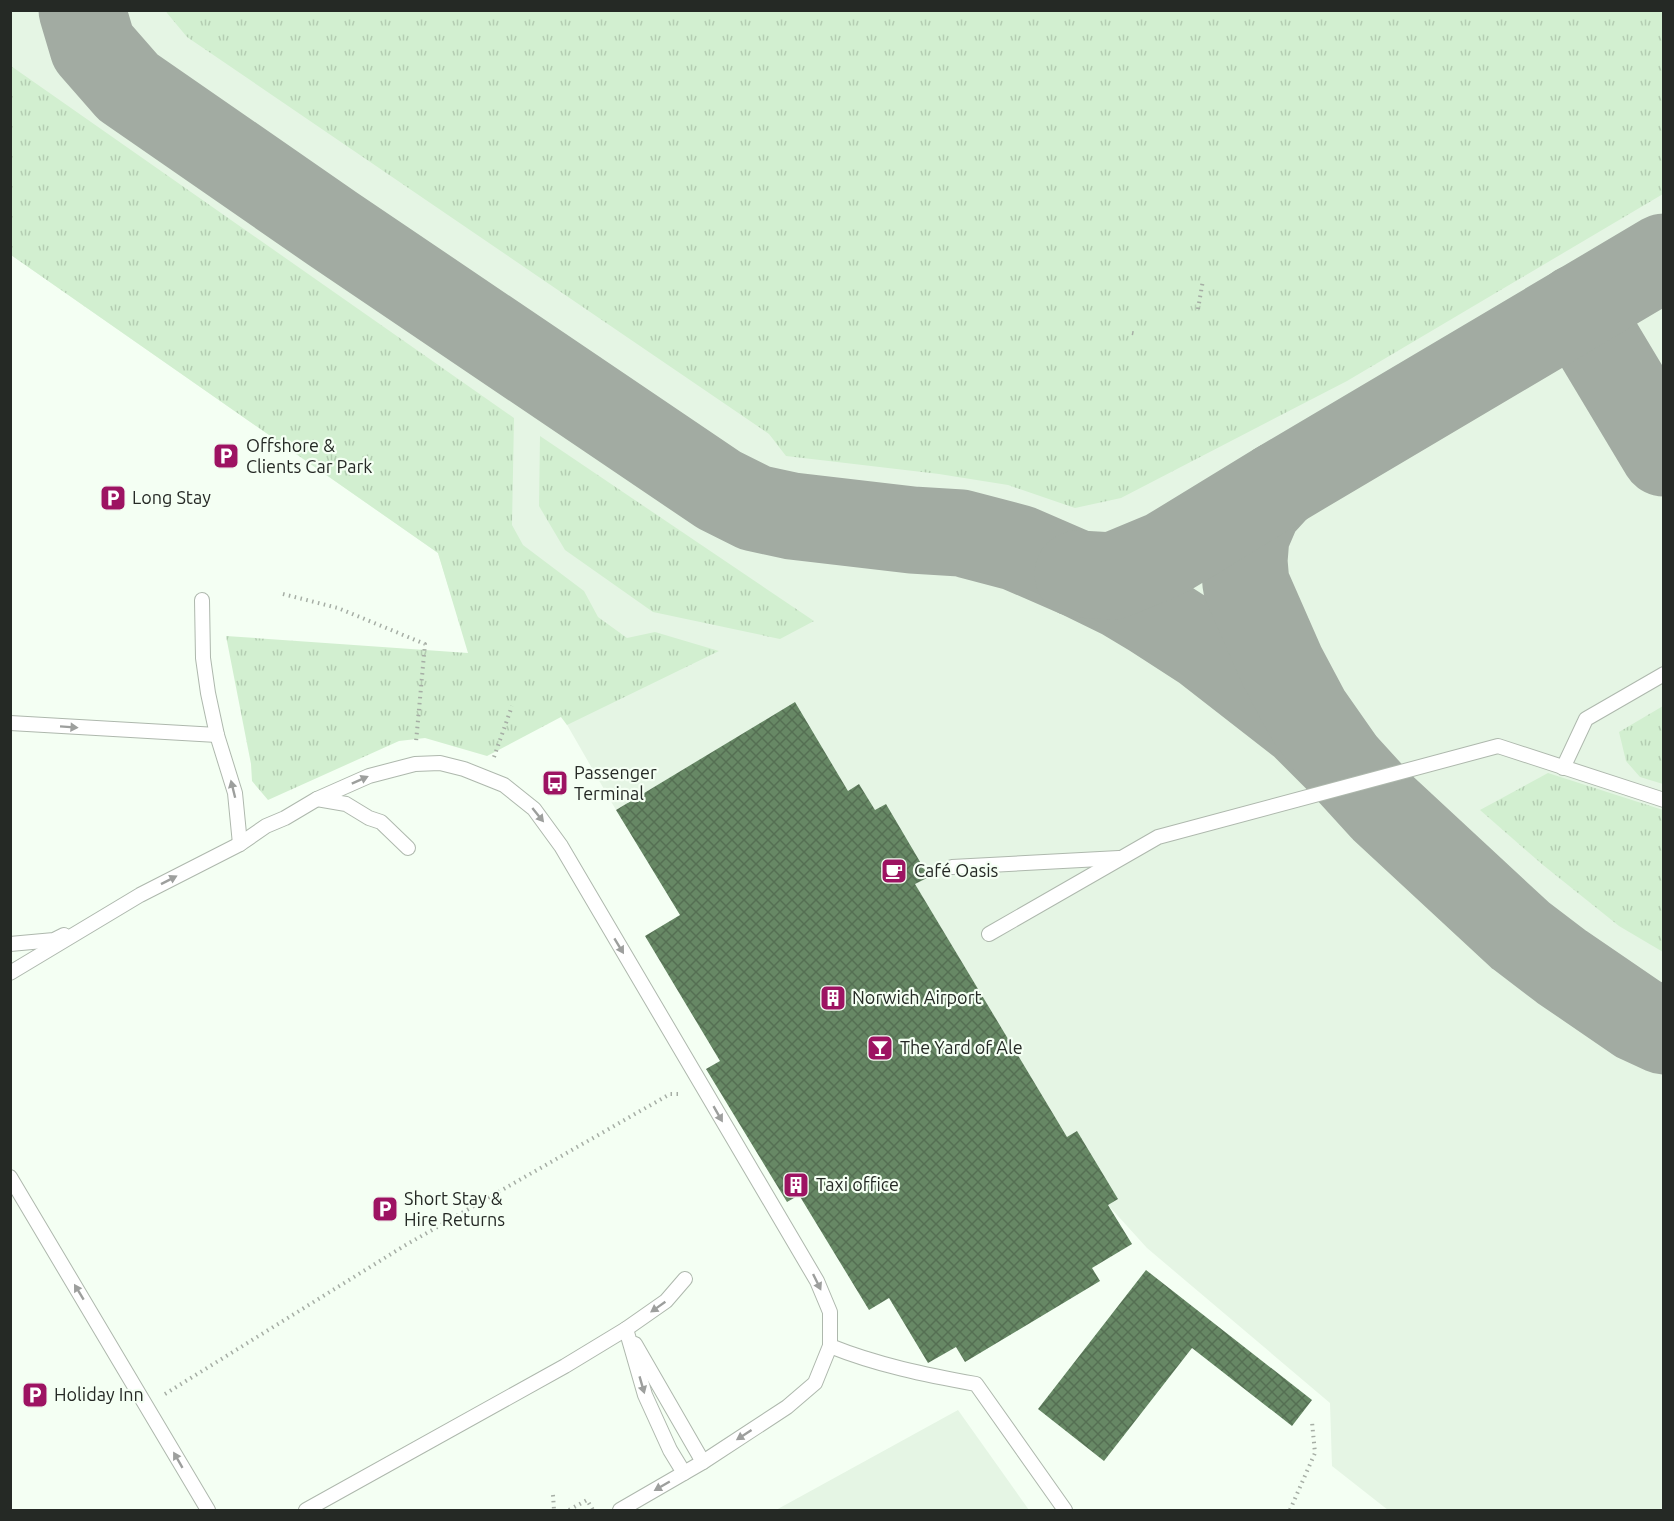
<svg xmlns="http://www.w3.org/2000/svg" width="1674" height="1521" font-family="Ubuntu,sans-serif">
<style>
.built{fill:#e5f5e4}
.grass{fill:url(#grass-tufts)}
.lines{fill:none;stroke-linecap:round;stroke-linejoin:round}
.taxiway{stroke:#a2aba2;stroke-width:87}
.building{fill:url(#building-cross-hatch)}
.lane-casing{stroke:#aeb8ad;stroke-width:16}
.path{stroke:#a6aea5;stroke-width:4;stroke-dasharray:1.5 4.5;stroke-linecap:butt}
.lane{stroke:#fff;stroke-width:14}
.oneway{fill:#9d9f9d}
.labels{text-anchor:middle;stroke-width:4.5;stroke-linejoin:round;paint-order:stroke}
.poi-label{font-size:18px;fill:#252925;stroke:#f4fff3;text-anchor:start}
</style>
<defs>
<pattern id="grass-tufts" width="24" height="20" patternUnits="userSpaceOnUse" patternTransform="scale(1.5)"><rect width="24" height="20" fill="#d2efd0"/><path d="M3 7l-1-3M5 7V3M7 7l1-3M15 17l-1-3M17 17v-4M19 17l1-3" fill="none" stroke="#b4cdb2"/></pattern>
<pattern id="building-cross-hatch" width="8" height="8" patternUnits="userSpaceOnUse" patternTransform="scale(1.5)"><rect width="8" height="8" fill="#678865"/><path d="M0 0l8 8M0 8l8-8" fill="none" stroke="#556f53"/></pattern>
</defs>
<rect width="100%" height="100%" fill="#f4fff3"/>
<g class="built">
<polygon points="11,11 1663,11 1663,1510 1388,1510 1332,1466 1330,1403 1147,1248 1108,1205 915,884 928,877 875,810 859,784 848,791 795,703 616,810 562,716 469,653 438,553 11,255"/>
<polygon points="958,1410 1029,1510 776,1510"/>
</g>
<g class="grass">
<polygon points="166,11 1663,11 1663,194 1347,381 1121,498 1075,508 1008,485 939,474 786,456 769,434 187,37 167,13"/>
<polygon points="11,66 514,418 512,525 523,545 584,591 598,617 627,638 655,632 719,651 567,725 561,717 487,756 425,738 399,741 268,800 252,781 251,764 226,636 468,653 438,553 11,255"/>
<polygon points="540,436 814,621 780,639 653,612 565,550 539,506"/>
<polygon points="1663,706 1663,705 1663,784 1640,777 1626,761 1619,732"/>
<polygon points="1548,773 1663,810 1663,952 1619,926 1543,865 1480,810"/>
</g>
<g class="lines">
<g class="taxiway">
<polyline points="82,10 93,47 128,87 333,229 719,490 755,508 792,516 912,530 961,533 1018,548 1078,574 1123,596 1153,614 1204,647 1303,724 1342,763"/>
<polyline points="1577,308 1664,453"/>
<polyline points="1279,485 1258,508 1246,536 1244,561 1246,584 1282,666 1307,713 1342,763 1383,808 1520,935 1562,967 1638,1019 1664,1031"/>
<polyline points="1078,574 1113,576 1166,554 1279,485 1664,257"/>
</g>
</g>
<g class="building">
<polygon points="795,702 848,791 859,784 875,810 886,804 929,877 915,884 1067,1137 1077,1131 1118,1199 1108,1205 1132,1244 1092,1268 1100,1281 965,1362 956,1347 928,1363 889,1298 869,1310 799,1195 787,1202 706,1069 720,1061 645,936 680,915 616,810"/>
<polygon points="1146,1270 1312,1400 1292,1426 1192,1348 1104,1461 1038,1409"/>
</g>
<g class="lines">
<g class="lane-casing">
<g id="lane">
<polyline points="202,600 203,658 208,693 217,735 235,793 240,844"/>
<polyline points="10,723 217,735"/>
<polyline points="1563,768 1586,719 1664,674"/>
<polyline points="317,799 346,804 369,818 381,822 408,848"/>
<polyline points="952,867 1119,858"/>
<polyline points="989,934 1158,837 1498,746 1664,800"/>
<polyline points="10,944 54,940 64,935"/>
<polyline points="10,973 140,895 240,844 266,826 285,818 317,799 369,776 415,764 440,763 464,769 504,785 534,809 561,846 817,1281 830,1312 830,1346 815,1383 787,1407 703,1462 620,1510"/>
<polyline points="10,1177 208,1510"/>
<polyline points="626,1329 645,1395 670,1450 684,1473"/>
<polyline points="635,1344 703,1462"/>
<path d="M830,1346C877,1365 926,1375 976,1384L1065,1510"/>
<polyline points="306,1510 565,1366 626,1329 666,1301 685,1279"/>
</g>
</g>
<g class="path">
<polyline points="1198,309 1203,280"/>
<polyline points="1132,333 1137,334"/>
<polyline points="283,594 338,608 425,644 416,742"/>
<polyline points="494,757 512,706"/>
<polyline points="165,1394 404,1246 670,1094 680,1094"/>
<polyline points="553,1495 554,1510"/>
<polyline points="569,1510 587,1500 593,1510"/>
<polyline points="1290,1510 1315,1453 1312,1422"/>
</g>
<use href="#lane" class="lane"/>
</g>
<defs><path id="oneway-solid" d="M-6-.8H1V-3.2L6.5 0L1 3.2V.8H-6Z" transform="scale(1.5)"/></defs>
<g class="oneway">
<use href="#oneway-solid" transform="translate(69 727) rotate(4)"/>
<use href="#oneway-solid" transform="translate(360 780) rotate(-24)"/>
<use href="#oneway-solid" transform="translate(233 789) rotate(-104)"/>
<use href="#oneway-solid" transform="translate(538 815) rotate(51)"/>
<use href="#oneway-solid" transform="translate(169 880) rotate(-27)"/>
<use href="#oneway-solid" transform="translate(619 946) rotate(59)"/>
<use href="#oneway-solid" transform="translate(718 1114) rotate(60)"/>
<use href="#oneway-solid" transform="translate(817 1282) rotate(64)"/>
<use href="#oneway-solid" transform="translate(79 1292) rotate(-121)"/>
<use href="#oneway-solid" transform="translate(658 1307) rotate(145)"/>
<use href="#oneway-solid" transform="translate(642 1385) rotate(74)"/>
<use href="#oneway-solid" transform="translate(744 1435) rotate(147)"/>
<use href="#oneway-solid" transform="translate(178 1460) rotate(-120)"/>
<use href="#oneway-solid" transform="translate(662 1486) rotate(150)"/>
</g>
<defs>
<g id="parking-square" transform="scale(1.35)"><rect x="-9" y="-9" width="18" height="18" rx="4" fill="#9d1362" stroke="#f4fff3"/><path d="M-3.5-5.5H1a3.5 3.5 0 0 1 0 7H-1V5.5H-3.5ZM-1-3.4V-.6H.8a1.4 1.4 0 0 0 0-2.8Z" fill="#fff"/></g>
<g id="bus-square" transform="scale(1.35)"><rect x="-9" y="-9" width="18" height="18" rx="4" fill="#9d1362" stroke="#f4fff3"/><path d="M-5-6H5V4H4V6H2V4H-2V6H-4V4H-5ZM-3.5-4V0h7V-4ZM-3.5 1.2v1.5H-2V1.2ZM2 1.2v1.5H3.5V1.2Z" fill="#fff"/></g>
<g id="cafe-square" transform="scale(1.35)"><rect x="-9" y="-9" width="18" height="18" rx="4" fill="#9d1362" stroke="#f4fff3"/><path d="M-5.5-4.5H6V0H3Q3 3.5 0 3.5H-2.5Q-5.5 3.5-5.5 0ZM3-3.2v2h1.7v-2ZM-6 4.5H4V6H-6Z" fill="#fff"/></g>
<g id="building-square" transform="scale(1.35)"><rect x="-9" y="-9" width="18" height="18" rx="4" fill="#9d1362" stroke="#f4fff3"/><path d="M-4-6H4V6H1V3H-1V6H-4ZM-2.5-4.3h1.7v1.8h-1.7ZM.8-4.3h1.7v1.8H.8ZM-2.5-1h1.7V.8h-1.7ZM.8-1h1.7V.8H.8Z" fill="#fff"/></g>
<g id="bar-square" transform="scale(1.35)"><rect x="-9" y="-9" width="18" height="18" rx="4" fill="#9d1362" stroke="#f4fff3"/><path d="M-6-5H6L.8 .8V4.5H3.5V6h-7V4.5H-.8V.8Z" fill="#fff"/></g>
</defs>
<g fill-rule="evenodd">
<use href="#parking-square" x="226" y="456"/>
<use href="#parking-square" x="113" y="498"/>
<use href="#bus-square" x="555" y="783"/>
<use href="#cafe-square" x="894" y="871"/>
<use href="#building-square" x="833" y="998"/>
<use href="#bar-square" x="880" y="1048"/>
<use href="#building-square" x="796" y="1185"/>
<use href="#parking-square" x="385" y="1209"/>
<use href="#parking-square" x="35" y="1395"/>
</g>
<g class="labels">
<g class="poi-label">
<text x="246" y="452">Offshore &amp;<tspan x="246" dy="21">Clients Car Park</tspan></text>
<text x="132" y="504">Long Stay</text>
<text x="574" y="779">Passenger<tspan x="574" dy="21">Terminal</tspan></text>
<text x="914" y="877">Café Oasis</text>
<text x="852" y="1004">Norwich Airport</text>
<text x="900" y="1054">The Yard of Ale</text>
<text x="816" y="1191">Taxi office</text>
<text x="404" y="1205">Short Stay &amp;<tspan x="404" dy="21">Hire Returns</tspan></text>
<text x="54" y="1401">Holiday Inn</text>
</g>
</g>
<rect width="1674" height="1521" fill="none" stroke="#252925" stroke-width="24"/>
</svg>
